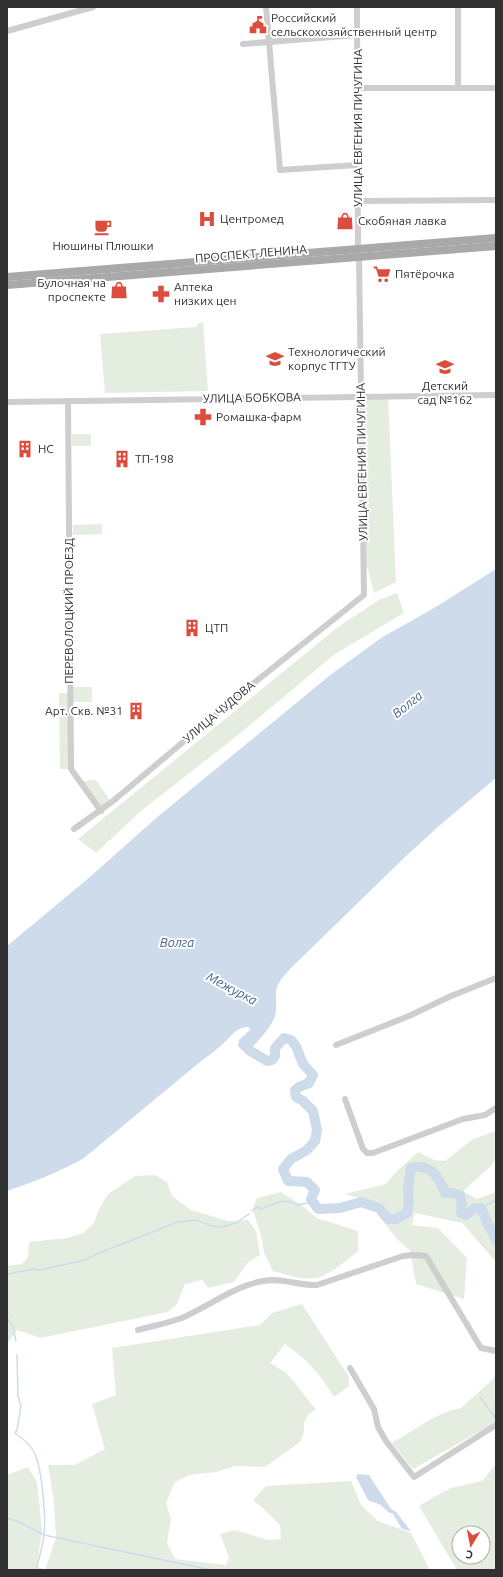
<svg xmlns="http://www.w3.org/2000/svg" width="503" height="1577" font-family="Ubuntu,sans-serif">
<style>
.green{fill:#e5ede0;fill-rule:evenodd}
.water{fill:#cddbeb}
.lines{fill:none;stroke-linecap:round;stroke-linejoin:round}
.stream{stroke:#cddbeb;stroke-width:1.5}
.river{stroke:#cddbeb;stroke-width:10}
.minor{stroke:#cecece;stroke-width:6}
.major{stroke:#a9a9a9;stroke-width:8}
.labels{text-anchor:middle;stroke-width:4;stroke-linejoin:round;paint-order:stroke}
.poi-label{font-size:12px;fill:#313131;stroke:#fff;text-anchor:start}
.street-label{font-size:12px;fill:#313131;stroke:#fff}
.water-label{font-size:13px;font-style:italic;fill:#426590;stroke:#fff}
</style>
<rect width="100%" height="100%" fill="#fff"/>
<g class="green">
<polygon points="203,322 208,391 105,393 100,334 197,327 197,324"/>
<polygon points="388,396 396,582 374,593 364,554 361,397"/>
<rect x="72" y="434" width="19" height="12"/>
<polygon points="102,524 102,534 73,535 73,525"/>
<polygon points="397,593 404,613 335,654 238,735 141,811 96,853 78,839 338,627 379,600"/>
<rect x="73" y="687" width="19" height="15"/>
<polygon points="59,693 68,693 69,769 60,769"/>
<polygon points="96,780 110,800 101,807 82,781"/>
<path d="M496,1131V1158L491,1166L463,1191L477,1199L496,1192V1262L462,1223L415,1213L412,1225L438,1228L467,1258L464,1299L416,1284L410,1250C392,1236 383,1224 378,1203L344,1194L386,1184L395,1173L418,1152L434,1160L445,1161L473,1139Z"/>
<polygon points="155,1175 167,1182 172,1196 191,1210 228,1221 248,1220 256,1231 260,1255 248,1262 234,1282 208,1288 202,1280 185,1284 177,1304 168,1312 40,1338 17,1330 7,1344 7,1266 22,1264 28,1257 29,1242 67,1238 83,1233 94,1223 99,1209 108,1194 135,1176"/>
<path d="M281,1192L300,1204L317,1218L358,1231V1251C348,1259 329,1276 316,1278C301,1280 287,1275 273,1271L264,1253L261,1235L254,1213L253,1208L257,1198Z"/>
<path d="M302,1304L349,1377V1386L334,1397C320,1374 307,1359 285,1344L270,1363C276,1367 283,1370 288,1375C299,1386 305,1398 316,1409L309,1414L304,1423V1432L300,1442L265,1467L236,1466L216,1472L189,1475L175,1482L166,1503L171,1519L167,1543L175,1559L226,1565L229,1557L220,1534L235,1530L268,1540L281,1539L280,1525L267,1512L253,1500L266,1486L351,1481L361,1505L378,1521L411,1533L430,1570H45L56,1538L54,1502L48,1465H75L105,1449L92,1404L116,1395L112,1348L260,1325L272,1313Z"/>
<polygon points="496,1374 496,1422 413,1469 392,1443 431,1419 449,1411 461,1408 492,1380"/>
<path d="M496,1464V1570H457L419,1506L434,1497L451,1488L482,1481ZM459,1533H483V1557H459Z"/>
<polygon points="28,1467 37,1482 42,1530 37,1566 44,1570 7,1570 7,1475"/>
</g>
<g class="water">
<path d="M496,569V778L440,825L405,857L291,968C283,977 275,984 276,997C276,1003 277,1010 275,1016C272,1026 257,1043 249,1050L243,1051L238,1046L239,1040L250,1030L249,1027C235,1026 228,1041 218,1048C213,1053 206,1057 200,1062L84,1158C59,1172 34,1182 7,1191V946L90,877L155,819L329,676L381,638L434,608Z"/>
<polygon points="358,1474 369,1475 391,1509 396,1512 411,1531 402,1529 393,1514 388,1512 381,1505 368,1500 356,1477"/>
</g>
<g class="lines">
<g class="stream">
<polyline points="481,1208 496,1200"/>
<path d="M252,1211L257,1207L261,1209C273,1205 286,1196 297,1205L313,1202"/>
<polyline points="7,1274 34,1269 40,1270 85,1260 99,1253 178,1222 196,1220 212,1226 222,1227 236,1223 249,1214"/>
<polyline points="7,1318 13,1327 16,1341"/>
<path d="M17,1355L18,1396L21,1406L17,1430L15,1433C22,1438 30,1444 34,1452C42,1466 46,1518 44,1534C43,1546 39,1558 36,1570"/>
<polyline points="480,1397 496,1419"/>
<polyline points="7,1518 19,1522 44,1535 211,1570"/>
</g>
<path class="river" d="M250,1038L247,1047L249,1050L267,1061L272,1060L275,1056V1048L284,1038L291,1040L296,1046L303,1064L313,1075L309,1083L299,1087L295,1090L296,1097L303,1101L313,1111L317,1130L315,1141L307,1150L291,1159L283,1169L288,1181L307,1182L315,1190L311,1199L318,1209L340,1208L361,1202L379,1208L388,1219H397L407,1213L409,1204L408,1186L411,1168C431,1163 439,1177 445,1193H452L460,1195L462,1205L461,1213L466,1215L475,1208H481L488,1224L496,1240"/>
<g class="minor">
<polyline points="266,7 280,170 357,165"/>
<polyline points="357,7 358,248"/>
<polyline points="7,31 93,7"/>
<polyline points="243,44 357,35"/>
<polyline points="458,87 458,7"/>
<polyline points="357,88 496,88"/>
<polyline points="358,201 496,200"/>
<polyline points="68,401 71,769 101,811"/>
<polyline points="7,402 496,395"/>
<polyline points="74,829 113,801 245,690 364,595 359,257"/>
<polyline points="336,1045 409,1016 451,996 496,978"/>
<polyline points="345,1099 363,1149 367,1153 373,1153 463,1119 485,1115 496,1108"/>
<path d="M138,1330C153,1326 168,1323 182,1318C209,1306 234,1286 263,1281C281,1277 299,1286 317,1285L403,1256L414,1255L426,1256L481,1348L496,1351"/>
<polyline points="350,1368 374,1409 378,1427 386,1441 414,1477 496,1425"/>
</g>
<g class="major">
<polyline points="7,277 496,238"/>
<polyline points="7,285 496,246"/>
</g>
</g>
<defs>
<g id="civic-bare" transform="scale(1.38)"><path d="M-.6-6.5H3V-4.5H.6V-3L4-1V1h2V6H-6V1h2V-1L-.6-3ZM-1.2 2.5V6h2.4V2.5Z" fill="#dd4d3e" stroke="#fff" stroke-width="2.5" paint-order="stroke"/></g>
<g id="hospital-bare" transform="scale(1.38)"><path d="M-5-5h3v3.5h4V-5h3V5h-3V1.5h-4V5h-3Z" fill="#dd4d3e" stroke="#fff" stroke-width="2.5" paint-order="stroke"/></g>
<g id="shop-bare" transform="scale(1.38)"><path d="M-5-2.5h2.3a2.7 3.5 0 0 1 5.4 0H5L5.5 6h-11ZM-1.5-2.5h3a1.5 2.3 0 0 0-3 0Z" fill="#dd4d3e" stroke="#fff" stroke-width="2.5" paint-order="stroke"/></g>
<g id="cafe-bare" transform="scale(1.38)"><path d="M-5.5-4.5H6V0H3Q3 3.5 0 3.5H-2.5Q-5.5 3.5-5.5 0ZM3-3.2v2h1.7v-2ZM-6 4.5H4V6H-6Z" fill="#dd4d3e" stroke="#fff" stroke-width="2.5" paint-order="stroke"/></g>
<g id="supermarket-bare" transform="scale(1.38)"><path d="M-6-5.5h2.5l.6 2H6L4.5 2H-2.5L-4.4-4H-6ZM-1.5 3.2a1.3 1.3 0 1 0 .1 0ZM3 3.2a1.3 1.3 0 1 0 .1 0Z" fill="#dd4d3e" stroke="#fff" stroke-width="2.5" paint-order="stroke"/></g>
<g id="pharmacy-bare" transform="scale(1.38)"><path d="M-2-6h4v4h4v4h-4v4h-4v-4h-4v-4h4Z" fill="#dd4d3e" stroke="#fff" stroke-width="2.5" paint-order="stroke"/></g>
<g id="university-bare" transform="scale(1.38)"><path d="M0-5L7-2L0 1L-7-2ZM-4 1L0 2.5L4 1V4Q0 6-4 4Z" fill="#dd4d3e" stroke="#fff" stroke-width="2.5" paint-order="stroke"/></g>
<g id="school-bare" transform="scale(1.38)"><path d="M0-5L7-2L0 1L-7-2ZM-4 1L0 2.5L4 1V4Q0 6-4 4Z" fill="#dd4d3e" stroke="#fff" stroke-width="2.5" paint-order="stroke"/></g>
<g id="building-bare" transform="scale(1.38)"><path d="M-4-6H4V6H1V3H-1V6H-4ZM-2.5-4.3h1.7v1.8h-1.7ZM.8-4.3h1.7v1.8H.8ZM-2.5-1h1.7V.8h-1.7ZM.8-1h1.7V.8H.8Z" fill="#dd4d3e" stroke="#fff" stroke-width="2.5" paint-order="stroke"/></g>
</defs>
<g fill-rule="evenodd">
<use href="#civic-bare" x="258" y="25"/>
<use href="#hospital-bare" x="207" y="219"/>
<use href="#shop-bare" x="345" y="221"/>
<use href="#cafe-bare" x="103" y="227"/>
<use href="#supermarket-bare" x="382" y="274"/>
<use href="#shop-bare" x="119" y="290"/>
<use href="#pharmacy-bare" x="161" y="294"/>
<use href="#university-bare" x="275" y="359"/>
<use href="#school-bare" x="445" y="367"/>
<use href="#pharmacy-bare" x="203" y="417"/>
<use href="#building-bare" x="25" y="449"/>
<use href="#building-bare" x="122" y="459"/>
<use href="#building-bare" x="192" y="628"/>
<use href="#building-bare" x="136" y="711"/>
</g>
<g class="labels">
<g class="poi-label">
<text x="271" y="22">Российский<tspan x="271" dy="14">сельскохозяйственный центр</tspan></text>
<text x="220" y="223">Центромед</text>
<text x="358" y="225">Скобяная лавка</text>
<text x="103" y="250" text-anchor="middle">Нюшины Плюшки</text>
<text x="395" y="278">Пятёрочка</text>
<text x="106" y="287" text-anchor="end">Булочная на<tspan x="106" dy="14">проспекте</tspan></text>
<text x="174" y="291">Аптека<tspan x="174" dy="14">низких цен</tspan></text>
<text x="288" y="356">Технологический<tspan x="288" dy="14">корпус ТГТУ</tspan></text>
<text x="445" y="390" text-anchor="middle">Детский<tspan x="445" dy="14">сад №162</tspan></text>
<text x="216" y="421">Ромашка-фарм</text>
<text x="38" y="453">НС</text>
<text x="135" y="463">ТП-198</text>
<text x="205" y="632">ЦТП</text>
<text x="123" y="715" text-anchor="end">Арт. Скв. №31</text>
</g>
<g class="street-label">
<text transform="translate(358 128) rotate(-90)" y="4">УЛИЦА ЕВГЕНИЯ ПИЧУГИНА</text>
<text transform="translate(251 254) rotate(-5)" y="4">ПРОСПЕКТ ЛЕНИНА</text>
<text transform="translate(252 398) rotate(-1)" y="4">УЛИЦА БОБКОВА</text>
<text transform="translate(362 462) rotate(-91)" y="4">УЛИЦА ЕВГЕНИЯ ПИЧУГИНА</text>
<text transform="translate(69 611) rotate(-90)" y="4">ПЕРЕВОЛОЦКИЙ ПРОЕЗД</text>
<text transform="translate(219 712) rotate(-40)" y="4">УЛИЦА ЧУДОВА</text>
</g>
<g class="water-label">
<text transform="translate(407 704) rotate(-39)" y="5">Волга</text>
<text x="177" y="947">Волга</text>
<text transform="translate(232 988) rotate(28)" y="5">Межурка</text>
</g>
</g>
<rect width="503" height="1577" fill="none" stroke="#313131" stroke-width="16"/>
<g transform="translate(471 1545) rotate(190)"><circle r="19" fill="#ffffff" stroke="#adadad"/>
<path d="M0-3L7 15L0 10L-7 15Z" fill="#dd4d3e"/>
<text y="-6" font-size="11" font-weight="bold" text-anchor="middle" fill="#313131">С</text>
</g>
</svg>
